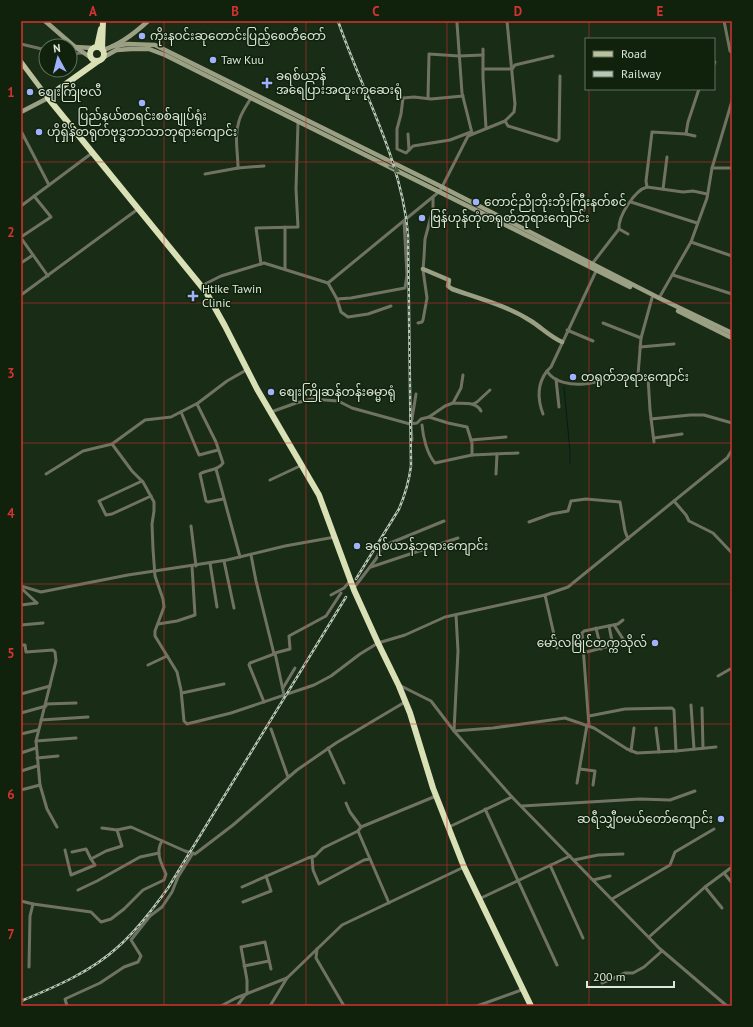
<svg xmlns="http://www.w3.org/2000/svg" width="753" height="1027" font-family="'PT Sans','Noto Sans Myanmar',sans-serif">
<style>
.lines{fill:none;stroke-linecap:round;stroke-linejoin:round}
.stream{stroke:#011c1c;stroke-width:1}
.street{stroke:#717362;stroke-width:3}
.secondary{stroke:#9b9f84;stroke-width:4.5}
.primary{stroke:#bcc19d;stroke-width:5}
.highway{stroke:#dae0b5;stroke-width:6}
.rail-casing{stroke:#b9c7b7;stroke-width:2.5}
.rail{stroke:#10220c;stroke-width:1;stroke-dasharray:3;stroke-linecap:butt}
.oneway{fill:#4f5a42}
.grid{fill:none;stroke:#d63231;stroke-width:1;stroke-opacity:0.55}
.poi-dot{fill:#a1b2fd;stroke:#10220c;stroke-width:1.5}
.labels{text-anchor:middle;stroke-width:3;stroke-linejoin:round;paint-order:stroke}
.poi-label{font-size:12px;fill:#dbe7d9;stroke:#10220c;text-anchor:start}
.neatline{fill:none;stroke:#d63231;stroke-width:1.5}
.grid-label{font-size:13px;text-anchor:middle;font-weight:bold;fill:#d63231}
</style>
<rect width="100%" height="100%" fill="#192c16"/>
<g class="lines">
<polyline class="stream" points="564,387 570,452 570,464"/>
<g class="street">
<polyline points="724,21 730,51 732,53"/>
<polyline points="457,23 462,93 472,133"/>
<polyline points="21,44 46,50"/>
<polyline points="483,49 483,78 486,128"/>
<polyline points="70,54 82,53"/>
<polyline points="714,64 715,62"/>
<polyline points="483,69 512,69 515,65 553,56"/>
<polyline points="463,96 431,99 414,97 403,98 401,114 397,129 397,149 406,153 413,146 450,140 471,132"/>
<polyline points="428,98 429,54 459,56 483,55"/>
<polyline points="505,121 508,126 557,141 559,139 560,76"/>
<polyline points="21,131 49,185"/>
<polyline points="408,134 409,150"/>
<polyline points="686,134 688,122 699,89"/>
<path d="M238,168C238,153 234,136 239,121C241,113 247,105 251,98"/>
<polyline points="712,168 732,168"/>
<polyline points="205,174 238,168 264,166"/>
<polyline points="647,187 646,181 652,132 686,134 695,136"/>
<polyline points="663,189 667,157"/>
<polyline points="631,202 697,223"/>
<polyline points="21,206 92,153"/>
<polyline points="285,227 285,269"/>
<path d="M628,234L619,229C618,216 635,190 647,187L683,192L693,191L707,194"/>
<polyline points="21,237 51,217 34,196"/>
<polyline points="21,238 48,276"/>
<polyline points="691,242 732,256"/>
<polyline points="21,263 33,255"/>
<polyline points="261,264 256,228 298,227 296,189 298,122"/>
<polyline points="592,264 619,229"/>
<path d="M597,269L551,367L547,371C554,383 572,385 584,384C590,384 595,382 600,381C612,380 626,380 638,375L641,338L652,298"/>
<polyline points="673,275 732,294"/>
<polyline points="328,283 337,299 341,312 348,317 368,314 391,306"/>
<polyline points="201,286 221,276 264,263 328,283 440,191 468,136 505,121 514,112 515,104 507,21"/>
<polyline points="21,295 138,209"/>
<polyline points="659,298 691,242 707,198 712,168 732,101"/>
<polyline points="337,299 351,298 405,288 407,275 404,221"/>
<polyline points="418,323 422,322 423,320 427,298 423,270 424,257 425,239 433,209 433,197"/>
<polyline points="603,323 641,338"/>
<polyline points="567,330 593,341"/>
<polyline points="640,347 674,344"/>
<polyline points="638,375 646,375 648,377 650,410 654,442"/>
<polyline points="556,379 559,407"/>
<path d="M453,403C463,404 476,401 481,411"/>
<path d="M197,404L216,442L223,463C218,471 208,469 200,474L206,501L208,502L223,499"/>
<polyline points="473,404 477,402 490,390"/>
<polyline points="181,412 199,455 218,450"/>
<polyline points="271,412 296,403 312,399 338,401 352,408 410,424 417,423 421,419 429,417 448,423 467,427 472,443 472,455"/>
<path d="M543,414C537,398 537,384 547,371"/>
<polyline points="429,417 445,406 453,403 461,388 463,375"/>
<polyline points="651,419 690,415 704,415 732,423"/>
<path d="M422,425C423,437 427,454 435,463L472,455L518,453"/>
<polyline points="654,438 682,434"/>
<polyline points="412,440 411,425 416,394"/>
<polyline points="471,440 506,437"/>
<polyline points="112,444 132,471 143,482 154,502 154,511 152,524 153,549 155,576 163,599 164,607 155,631 155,636 177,672 181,690 184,721 187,724 231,713 314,685 331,676 360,654 378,643 405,635 445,617 545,595 568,587 727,458 732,450"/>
<polyline points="216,469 240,557"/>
<polyline points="46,474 83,451 112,444 145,420 171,417 198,403 227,381 248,369"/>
<polyline points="496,474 497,454"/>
<polyline points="270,480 302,465"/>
<polyline points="142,481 99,501 106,515 112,514 151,496"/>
<polyline points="674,501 686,515 689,521 713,533 732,553"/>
<polyline points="529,522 551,514 568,511 571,501 586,499 620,502 625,531 628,539"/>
<polyline points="191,526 196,566"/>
<polyline points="251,555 256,581 274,654 250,663 249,665 264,702"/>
<polyline points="224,561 234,608"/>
<polyline points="210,563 217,607"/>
<polyline points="371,567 458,538"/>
<polyline points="21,586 41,592 128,575 227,560 285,546 335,537"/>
<polyline points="21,588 37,603"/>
<polyline points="353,589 376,559 383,546 444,521"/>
<polyline points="331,595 344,588 350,581"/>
<polyline points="545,595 557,648"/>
<polyline points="21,605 37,603"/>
<polyline points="456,615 458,651 454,731 493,728 565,718 594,728 627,749 637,753 676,751 716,747"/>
<polyline points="158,624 177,621 195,615 192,566"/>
<polyline points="21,625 43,623"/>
<polyline points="609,626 613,646"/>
<polyline points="596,628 601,649"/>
<polyline points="21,645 25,645 26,652 53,650 55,652 56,661 36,741 40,785 47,809 57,827"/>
<polyline points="583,653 625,642 614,625"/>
<polyline points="148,665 167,656"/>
<polyline points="718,676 732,668"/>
<polyline points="401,686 431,701 454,731 512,797 659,948 727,1006"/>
<polyline points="283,688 295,668"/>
<polyline points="182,693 224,684"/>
<polyline points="21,694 50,686"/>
<polyline points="284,695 275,653 290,649 289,636 326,616 341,593"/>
<polyline points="46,704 76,703"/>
<polyline points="691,705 694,749"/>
<polyline points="702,708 703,748"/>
<polyline points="21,713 46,706"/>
<polyline points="589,716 625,709 672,708 674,710 676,751"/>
<polyline points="41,720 88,717"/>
<polyline points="589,726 582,633 584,631 618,624 623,620"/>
<polyline points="656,728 659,752"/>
<polyline points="271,729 288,777"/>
<polyline points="21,734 38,730"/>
<polyline points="36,741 76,738"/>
<polyline points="328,748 344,783"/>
<polyline points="631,751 634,728"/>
<polyline points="21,753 36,748"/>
<polyline points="37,758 58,756"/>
<polyline points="580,769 595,771 593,785"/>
<polyline points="21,771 37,766"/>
<polyline points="577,783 587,725"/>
<polyline points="21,790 40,785"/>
<polyline points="346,803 350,812 361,827"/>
<polyline points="522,806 640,799 670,800 695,791"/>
<polyline points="485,809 557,965"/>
<polyline points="449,827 512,797"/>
<polyline points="102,828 117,830 131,827 185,851 195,854 233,825 297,770 336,743 405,702"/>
<polyline points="358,831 389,903"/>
<polyline points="65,850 71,875 95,865 91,859 106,851 122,846 117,830"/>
<polyline points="72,852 86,849 91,859"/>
<polyline points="312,857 313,870 319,884 364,860 370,859"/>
<polyline points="574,860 598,855 623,854"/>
<polyline points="550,865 583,938"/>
<polyline points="724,873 732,883"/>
<polyline points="593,880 610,876"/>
<polyline points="242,887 308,858 315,856 323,848 358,831 361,827 436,796"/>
<polyline points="705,887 722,908"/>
<polyline points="78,890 97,881 140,857 159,853"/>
<polyline points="479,899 570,856"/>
<polyline points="612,899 670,865 675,852 714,829"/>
<polyline points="21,901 33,904 30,916 29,967"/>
<polyline points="243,902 271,891 266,876"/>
<path d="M33,904L91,912L101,922L111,919L124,909L143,890L164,880L166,874C161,863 155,852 162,841"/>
<polyline points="649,937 705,887 732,867"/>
<polyline points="317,949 316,958 344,1006"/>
<polyline points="244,966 269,961"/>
<polyline points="602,983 625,973 633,973 644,967 662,951"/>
<polyline points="247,994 247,980 241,947 265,942 271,969"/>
<polyline points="67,1006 65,999 100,983 124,967 138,962 141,956 131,940 150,916 162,907 172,892 178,877 193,853"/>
<polyline points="221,1006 236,998 287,978 342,925 464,867"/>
<polyline points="237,1006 245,995"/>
<polyline points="270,1006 287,978"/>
<polyline points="477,1006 524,989"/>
</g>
<g class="secondary">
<polyline points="45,21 75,47 90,57"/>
<polyline points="113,46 128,44 155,45 442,187 659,298 732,333"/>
<polyline points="75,47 93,48"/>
<path d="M103,50C120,45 135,33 148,21"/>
<polyline points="117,50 131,49 149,49 165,55 630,287"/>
<polyline points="104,57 118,49"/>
<polyline points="21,112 48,98"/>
<path d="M423,269L449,280L448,286L452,289C478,298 508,306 531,321C542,328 549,336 562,342"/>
<polyline points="678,311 732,338"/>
</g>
<polyline class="primary" points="21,62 48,98"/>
<g class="highway">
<circle cx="97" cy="54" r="7"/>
<polyline points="97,47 101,29"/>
<polyline points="102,49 103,21"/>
<polyline points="98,61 56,91 48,98 206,292 225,326 257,389 319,495 354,590 378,643 399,686 410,713 433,788 464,867 531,1006"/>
</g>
<g class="rail-casing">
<g id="rail">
<path d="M338,21C362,91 402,160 408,235L411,466C409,481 405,495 399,509L356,579"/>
<path d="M21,1001C55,987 91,972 119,946C138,929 153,909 168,888L346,597"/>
</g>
</g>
<use href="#rail" class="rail"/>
</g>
<defs><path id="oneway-solid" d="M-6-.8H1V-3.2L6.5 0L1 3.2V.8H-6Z"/></defs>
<use class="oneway" href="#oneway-solid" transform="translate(394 169) rotate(27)"/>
<path class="grid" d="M164,21V1006M306,21V1006M447,21V1006M589,21V39M589,89V1006M21,162H732M21,303H732M21,443H732M21,584H732M21,724H732M21,865H732"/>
<g class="poi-dot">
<circle cx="142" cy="36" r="4"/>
<circle cx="213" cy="60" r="4"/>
<path d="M265 77h4v4h4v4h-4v4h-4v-4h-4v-4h4z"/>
<circle cx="30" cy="92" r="4"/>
<circle cx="142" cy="103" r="4"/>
<circle cx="39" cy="132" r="4"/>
<circle cx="476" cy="202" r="4"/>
<circle cx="422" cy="218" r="4"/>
<path d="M191 290h4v4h4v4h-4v4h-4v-4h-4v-4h4z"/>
<circle cx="573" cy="377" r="4"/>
<circle cx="271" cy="392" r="4"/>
<circle cx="357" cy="546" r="4"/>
<circle cx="655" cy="643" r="4"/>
<circle cx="721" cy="819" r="4"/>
</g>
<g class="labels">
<g class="poi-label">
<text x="150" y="40">ကိုးနဝင်းဆုတောင်းပြည့်စေတီတော်</text>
<text x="221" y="64">Taw Kuu</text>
<text x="276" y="80">ခရစ်ယာန်<tspan x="276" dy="14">အရေပြားအထူးကုဆေးရုံ</tspan></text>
<text x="38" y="96">စျေးကြိုဗလီ</text>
<text x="142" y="120" text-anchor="middle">ပြည်နယ်စာရင်းစစ်ချုပ်ရုံး</text>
<text x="47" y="136">ဟိုရှိန်တရုတ်ဗုဒ္ဓဘာသာဘုရားကျောင်း</text>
<text x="484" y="206">တောင်ညိုဘိုးဘိုးကြီးနတ်စင်</text>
<text x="430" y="222">ဗြန်ဟုန်တုံတရုတ်ဘုရားကျောင်း</text>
<text x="202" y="293">Htike Tawin<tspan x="202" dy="14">Clinic</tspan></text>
<text x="581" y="381">တရုတ်ဘုရားကျောင်း</text>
<text x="279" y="396">စျေးကြိုဆန်တန်းဓမ္မာရုံ</text>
<text x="365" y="550">ခရစ်ယာန်ဘုရားကျောင်း</text>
<text x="647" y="647" text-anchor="end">မော်လမြိုင်တက္ကသိုလ်</text>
<text x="713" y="823" text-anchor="end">ဆရီသျှီဝမယ်တော်ကျောင်း</text>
</g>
</g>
<rect width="753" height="1027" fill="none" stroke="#10220c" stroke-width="44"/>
<rect x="585" y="38" width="130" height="52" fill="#10220c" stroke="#61715e"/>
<rect x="593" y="51" width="20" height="6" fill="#bcc19d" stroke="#61715e"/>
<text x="621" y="58" font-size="12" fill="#dbe7d9">Road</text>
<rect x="593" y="71" width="20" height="6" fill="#b9c7b7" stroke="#61715e"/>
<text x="621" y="78" font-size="12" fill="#dbe7d9">Railway</text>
<g transform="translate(58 58) rotate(353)"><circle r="19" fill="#10220c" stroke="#61715e"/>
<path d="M0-3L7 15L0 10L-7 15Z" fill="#a1b2fd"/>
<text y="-6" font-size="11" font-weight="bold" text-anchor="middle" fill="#dbe7d9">N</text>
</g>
<path d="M587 981v6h87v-6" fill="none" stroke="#dbe7d9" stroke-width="2"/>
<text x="593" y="981" font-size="12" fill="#dbe7d9" stroke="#10220c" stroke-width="3" paint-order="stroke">200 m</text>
<rect x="22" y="22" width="709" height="983" class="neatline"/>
<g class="grid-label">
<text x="93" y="16">A</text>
<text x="235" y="16">B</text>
<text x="376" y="16">C</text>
<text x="518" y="16">D</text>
<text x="660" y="16">E</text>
<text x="11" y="97">1</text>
<text x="11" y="237">2</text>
<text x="11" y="378">3</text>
<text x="11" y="518">4</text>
<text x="11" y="658">5</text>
<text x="11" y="799">6</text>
<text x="11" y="939">7</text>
</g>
</svg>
